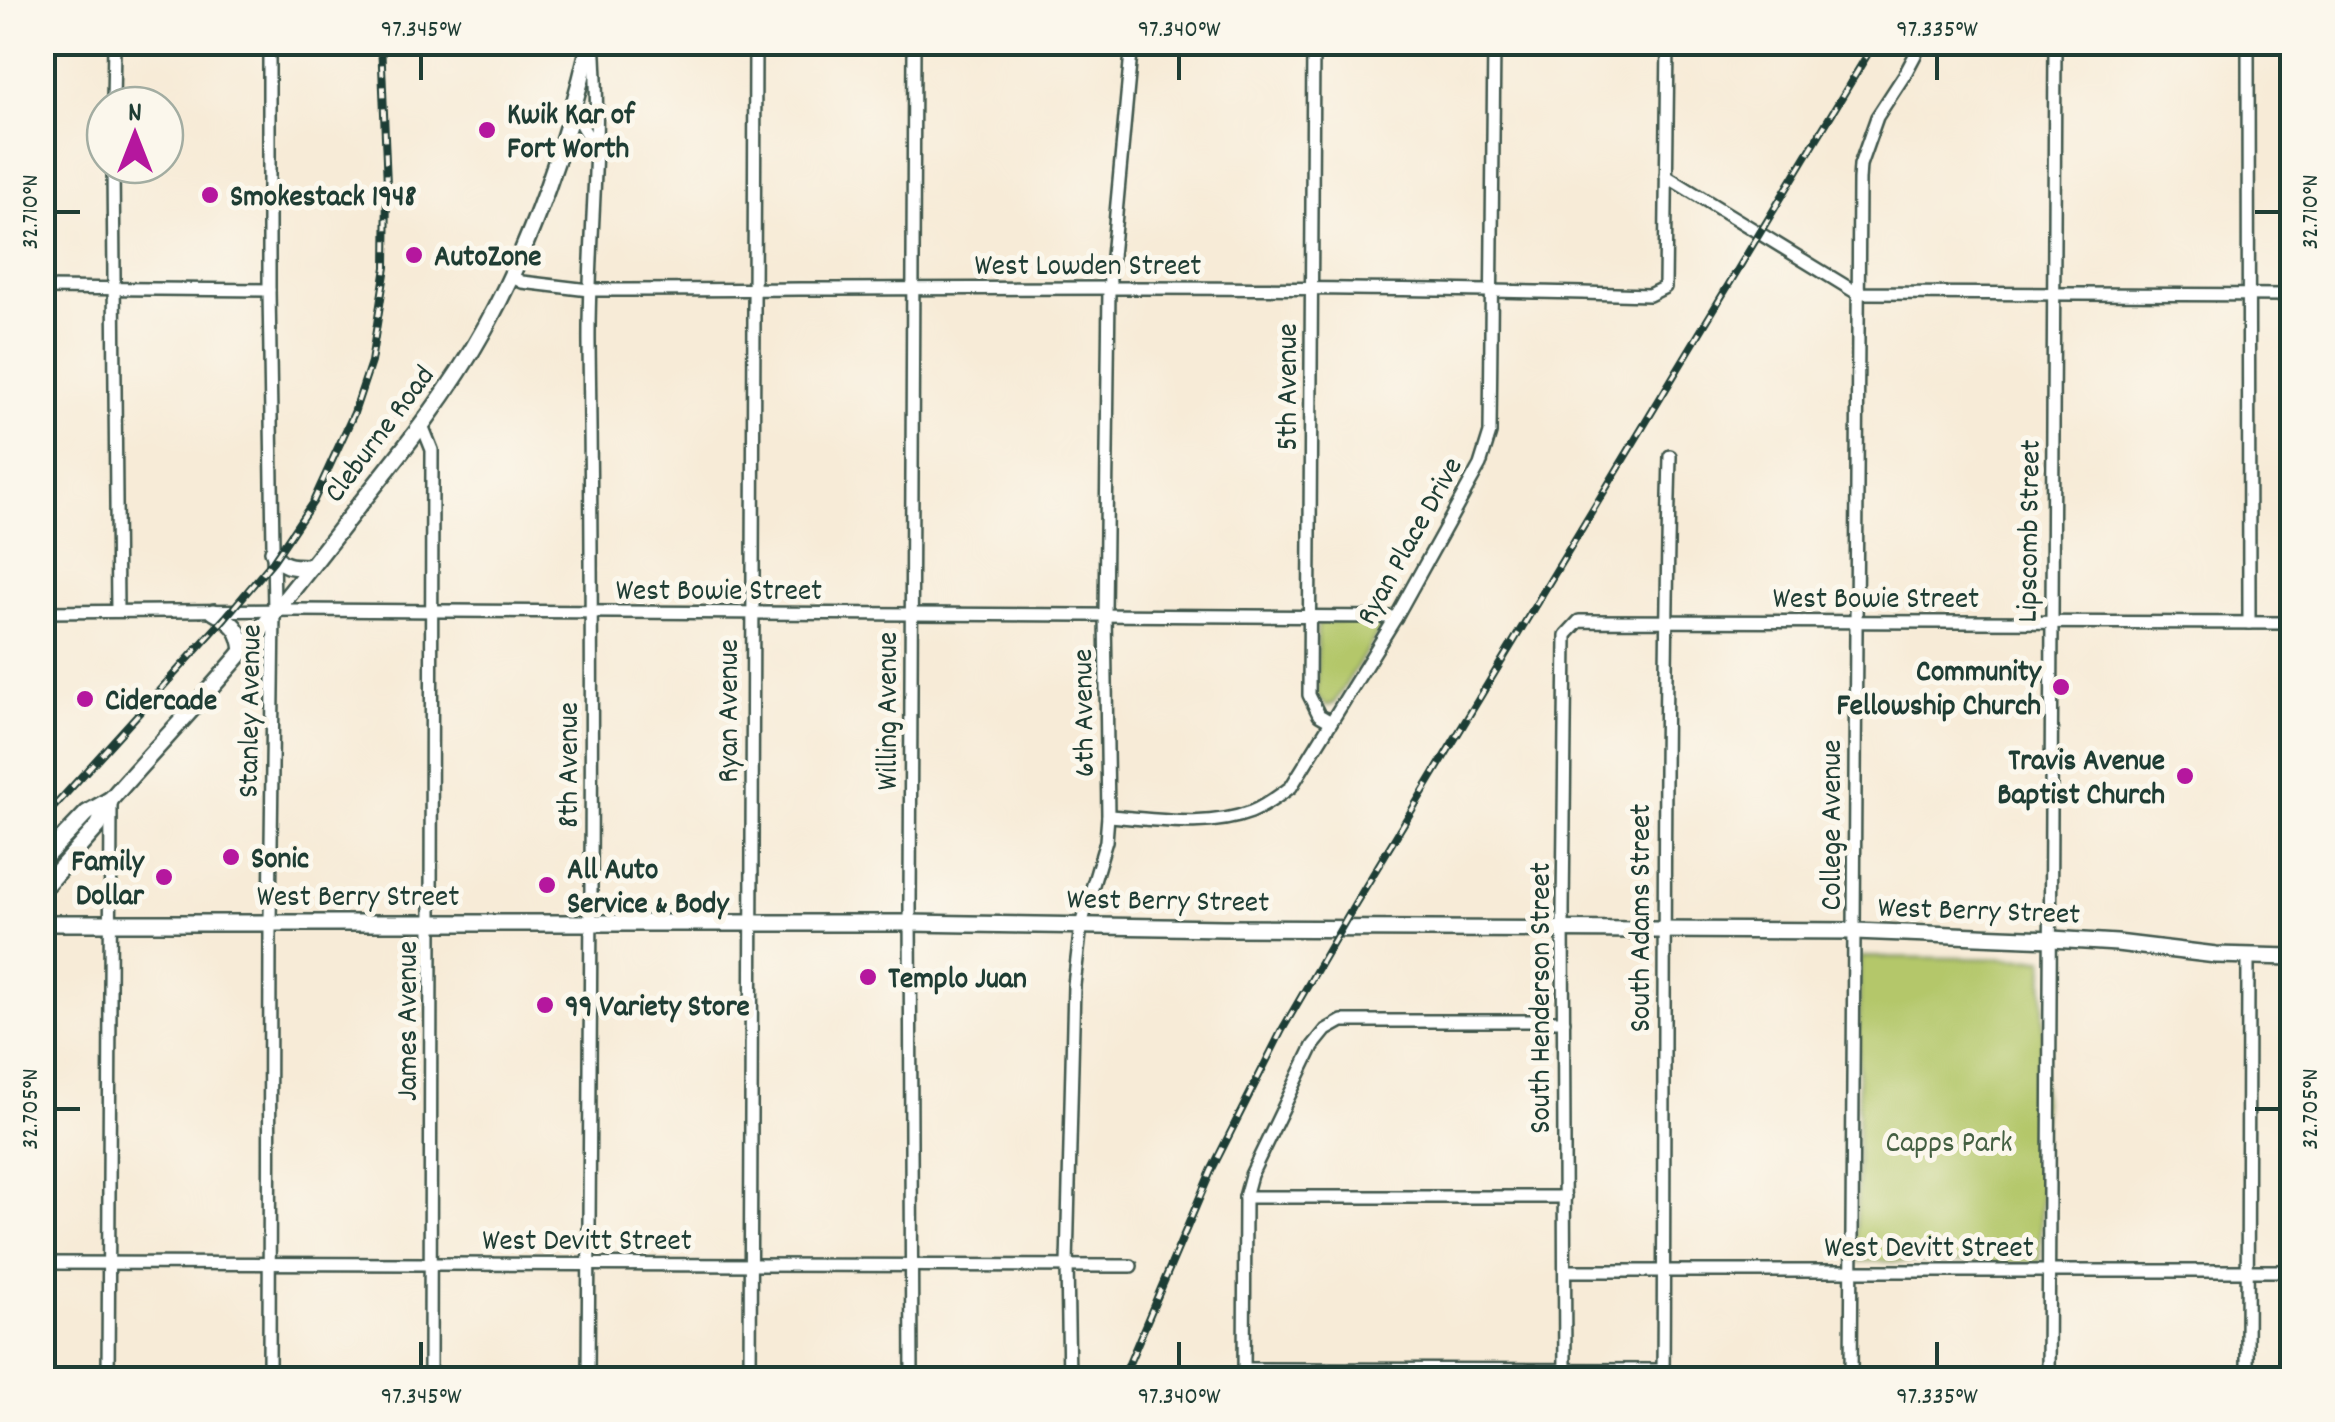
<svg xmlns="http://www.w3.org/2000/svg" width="2335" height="1422" font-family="Dekko,sans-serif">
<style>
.green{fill:#b4c76b;stroke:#6a8250;stroke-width:2.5}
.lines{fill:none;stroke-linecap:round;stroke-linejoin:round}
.street-casing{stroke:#3f574c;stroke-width:16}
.secondary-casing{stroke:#3f574c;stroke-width:20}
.street{stroke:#fff;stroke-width:11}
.secondary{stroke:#fff;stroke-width:15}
.rail-casing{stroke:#1f3d34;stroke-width:8}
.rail{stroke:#fbf7ec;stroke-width:4;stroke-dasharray:11;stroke-linecap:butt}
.ticks{fill:none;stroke:#1f3d34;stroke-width:4}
.poi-dot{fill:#b5179e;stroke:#fbf7ec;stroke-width:4}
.labels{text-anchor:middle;stroke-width:10;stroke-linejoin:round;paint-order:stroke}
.poi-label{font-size:30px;font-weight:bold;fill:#1f3d34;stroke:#fbf7ec;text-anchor:start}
.street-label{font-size:30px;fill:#1f3d34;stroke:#fbf7ec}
.park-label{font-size:30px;fill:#446042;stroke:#fbf7ec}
.neatline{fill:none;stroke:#1f3d34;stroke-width:4}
.ticks-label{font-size:25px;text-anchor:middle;fill:#1f3d34}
</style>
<rect width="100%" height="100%" fill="#fbf7ec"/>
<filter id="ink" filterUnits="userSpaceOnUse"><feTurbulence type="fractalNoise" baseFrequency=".01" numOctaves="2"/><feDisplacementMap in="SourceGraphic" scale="20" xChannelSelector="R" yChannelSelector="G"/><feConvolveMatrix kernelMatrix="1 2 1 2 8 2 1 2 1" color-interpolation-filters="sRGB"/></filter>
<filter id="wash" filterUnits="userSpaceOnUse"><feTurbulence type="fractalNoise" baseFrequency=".0048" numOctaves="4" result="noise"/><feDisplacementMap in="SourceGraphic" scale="40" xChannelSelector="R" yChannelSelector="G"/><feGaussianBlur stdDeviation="2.25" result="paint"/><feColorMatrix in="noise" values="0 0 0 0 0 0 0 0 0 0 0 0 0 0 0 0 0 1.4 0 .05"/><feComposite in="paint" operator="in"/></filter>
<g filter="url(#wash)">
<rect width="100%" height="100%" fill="#f7ebd7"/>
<g class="green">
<polygon points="1323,621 1385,622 1334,703 1327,706 1317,697 1317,628 1319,623"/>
<polygon points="1860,957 2044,959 2040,1263 1856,1261"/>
</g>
</g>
<g filter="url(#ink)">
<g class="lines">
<g class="street-casing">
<g id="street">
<polyline points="1313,42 1309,695 1319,715 1331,722"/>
<polyline points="2248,42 2249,623"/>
<polyline points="113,105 114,42"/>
<polyline points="572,109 594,147"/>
<polyline points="113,165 117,611"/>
<polyline points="1666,176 1857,293 2292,295"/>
<path d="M511,276L522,282L589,290C942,289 1296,284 1649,295L1665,287L1668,42"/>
<polyline points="42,288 269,290"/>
<polyline points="422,425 432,450 430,1380"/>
<polyline points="42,612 297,610 1396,617"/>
<path d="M1108,816C1153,819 1207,829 1251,812C1266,806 1278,796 1291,787L1396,617L1480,465L1490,433L1494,42"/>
<polyline points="1245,1197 1565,1197"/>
<polyline points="42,1263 1131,1266"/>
<polyline points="1565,1271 2292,1271"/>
<polyline points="1244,1369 1663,1370"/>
<polyline points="108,1380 111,803"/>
<polyline points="269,1380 270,923 274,611 269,290 269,42"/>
<path d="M588,1380C590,1034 594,689 589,344C588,244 602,143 594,42"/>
<polyline points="750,1380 755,42"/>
<polyline points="912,1380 910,905 914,42"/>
<polyline points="1069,1380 1067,1265 1074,985 1081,925 1106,841 1108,816 1105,614 1109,289 1132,42"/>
<polyline points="1244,1380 1245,1197 1251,1175 1313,1046 1326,1030 1342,1021 1564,1021"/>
<polyline points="1565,1380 1563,910 1566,635 1579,621 2292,623"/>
<path d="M1663,1380C1665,1072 1662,764 1670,456"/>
<polyline points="1851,1380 1859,180 1860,165 1877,117 1905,74 1922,42"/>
<polyline points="2048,1380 2055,42"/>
<polyline points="2247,1380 2248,956"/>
</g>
</g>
<g class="secondary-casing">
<g id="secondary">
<path d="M273,551C279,568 295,567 310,567"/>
<path d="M214,612C232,622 241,629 243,651"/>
<polyline points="42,860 87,813 111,799"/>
<path d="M42,889L98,826L111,799C153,751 197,705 238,657C277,610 315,562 352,514C400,454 448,395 485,328C532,242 568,138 590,42"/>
<polyline points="42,923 910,923 1224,928 1855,931 2052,939 2117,943 2216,955 2292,957"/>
</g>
</g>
<use href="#street" class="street"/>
<use href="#secondary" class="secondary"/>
<g class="rail-casing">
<g id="rail">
<polyline points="42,820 225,618 273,561 313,502 354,413 371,362 386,267 387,185 381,42"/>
<polyline points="1122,1380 1211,1171 1282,1030 1354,906 1875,42"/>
</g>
</g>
<use href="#rail" class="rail"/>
</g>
</g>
<path class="ticks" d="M421,55V80M1179,55V80M1937,55V80M55,212H80M2255,212H2280M55,1109H80M2255,1109H2280M421,1342V1367M1179,1342V1367M1937,1342V1367"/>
<g class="poi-dot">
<circle cx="487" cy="130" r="10"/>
<circle cx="210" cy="195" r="10"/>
<circle cx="414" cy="255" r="10"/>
<circle cx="2061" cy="687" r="10"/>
<circle cx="85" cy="699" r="10"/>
<circle cx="2185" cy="776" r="10"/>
<circle cx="231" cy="857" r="10"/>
<circle cx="164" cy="877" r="10"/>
<circle cx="547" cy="885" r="10"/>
<circle cx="868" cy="977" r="10"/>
<circle cx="545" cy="1005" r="10"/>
</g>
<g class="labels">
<g class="poi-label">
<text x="507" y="123">Kwik Kar of<tspan x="507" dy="34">Fort Worth</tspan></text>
<text x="230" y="205">Smokestack 1948</text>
<text x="434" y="265">AutoZone</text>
<text x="2041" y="680" text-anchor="end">Community<tspan x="2041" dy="34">Fellowship Church</tspan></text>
<text x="105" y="709">Cidercade</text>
<text x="2165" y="769" text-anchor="end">Travis Avenue<tspan x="2165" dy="34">Baptist Church</tspan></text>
<text x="251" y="867">Sonic</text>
<text x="144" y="870" text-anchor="end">Family<tspan x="144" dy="34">Dollar</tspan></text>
<text x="567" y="878">All Auto<tspan x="567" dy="34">Service &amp; Body</tspan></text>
<text x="888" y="987">Templo Juan</text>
<text x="565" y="1015">99 Variety Store</text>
</g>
<g class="street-label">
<text x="1088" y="274">West Lowden Street</text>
<text transform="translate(1286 387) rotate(-90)" y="10">5th Avenue</text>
<text transform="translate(378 433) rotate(-53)" y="10">Cleburne Road</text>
<text transform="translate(2027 531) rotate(-89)" y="10">Lipscomb Street</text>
<text transform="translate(1408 540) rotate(-61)" y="10">Ryan Place Drive</text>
<text x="719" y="599">West Bowie Street</text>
<text x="1876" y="607">West Bowie Street</text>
<text transform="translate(248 711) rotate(-89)" y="10">Stanley Avenue</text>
<text transform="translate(727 711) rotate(-90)" y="10">Ryan Avenue</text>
<text transform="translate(886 711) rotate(-90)" y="10">Willing Avenue</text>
<text transform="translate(1082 713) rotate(-91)" y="10">6th Avenue</text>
<text transform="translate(567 765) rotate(-90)" y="10">8th Avenue</text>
<text transform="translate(1830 825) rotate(-90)" y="10">College Avenue</text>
<text x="358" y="905">West Berry Street</text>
<text transform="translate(1168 899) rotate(1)" y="10">West Berry Street</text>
<text transform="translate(1979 909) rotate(2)" y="10">West Berry Street</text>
<text transform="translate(1639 918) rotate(-90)" y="10">South Adams Street</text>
<text transform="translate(1539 998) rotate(-90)" y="10">South Henderson Street</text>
<text transform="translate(406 1021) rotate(-90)" y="10">James Avenue</text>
<text x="587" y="1249">West Devitt Street</text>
<text x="1929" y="1256">West Devitt Street</text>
</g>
<g class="park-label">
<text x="1949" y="1151">Capps Park</text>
</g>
</g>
<rect width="2335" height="1422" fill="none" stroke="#fbf7ec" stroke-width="110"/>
<g transform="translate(135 135)"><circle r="48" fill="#fbf7ec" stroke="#a3ada2" stroke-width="2.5"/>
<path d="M0-8L18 38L0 25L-18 38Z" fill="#b5179e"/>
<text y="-15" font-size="28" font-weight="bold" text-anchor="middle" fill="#1f3d34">N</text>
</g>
<rect x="55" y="55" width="2225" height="1312" class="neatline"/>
<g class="ticks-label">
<text x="421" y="36">97.345°W</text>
<text x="1179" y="36">97.340°W</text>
<text x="1937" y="36">97.335°W</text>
<text transform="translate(28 212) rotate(-90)" y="9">32.710°N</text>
<text transform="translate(2308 212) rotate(-90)" y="9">32.710°N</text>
<text transform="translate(28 1109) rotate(-90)" y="9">32.705°N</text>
<text transform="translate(2308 1109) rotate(-90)" y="9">32.705°N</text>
<text x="421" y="1403">97.345°W</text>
<text x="1179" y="1403">97.340°W</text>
<text x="1937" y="1403">97.335°W</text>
</g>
</svg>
